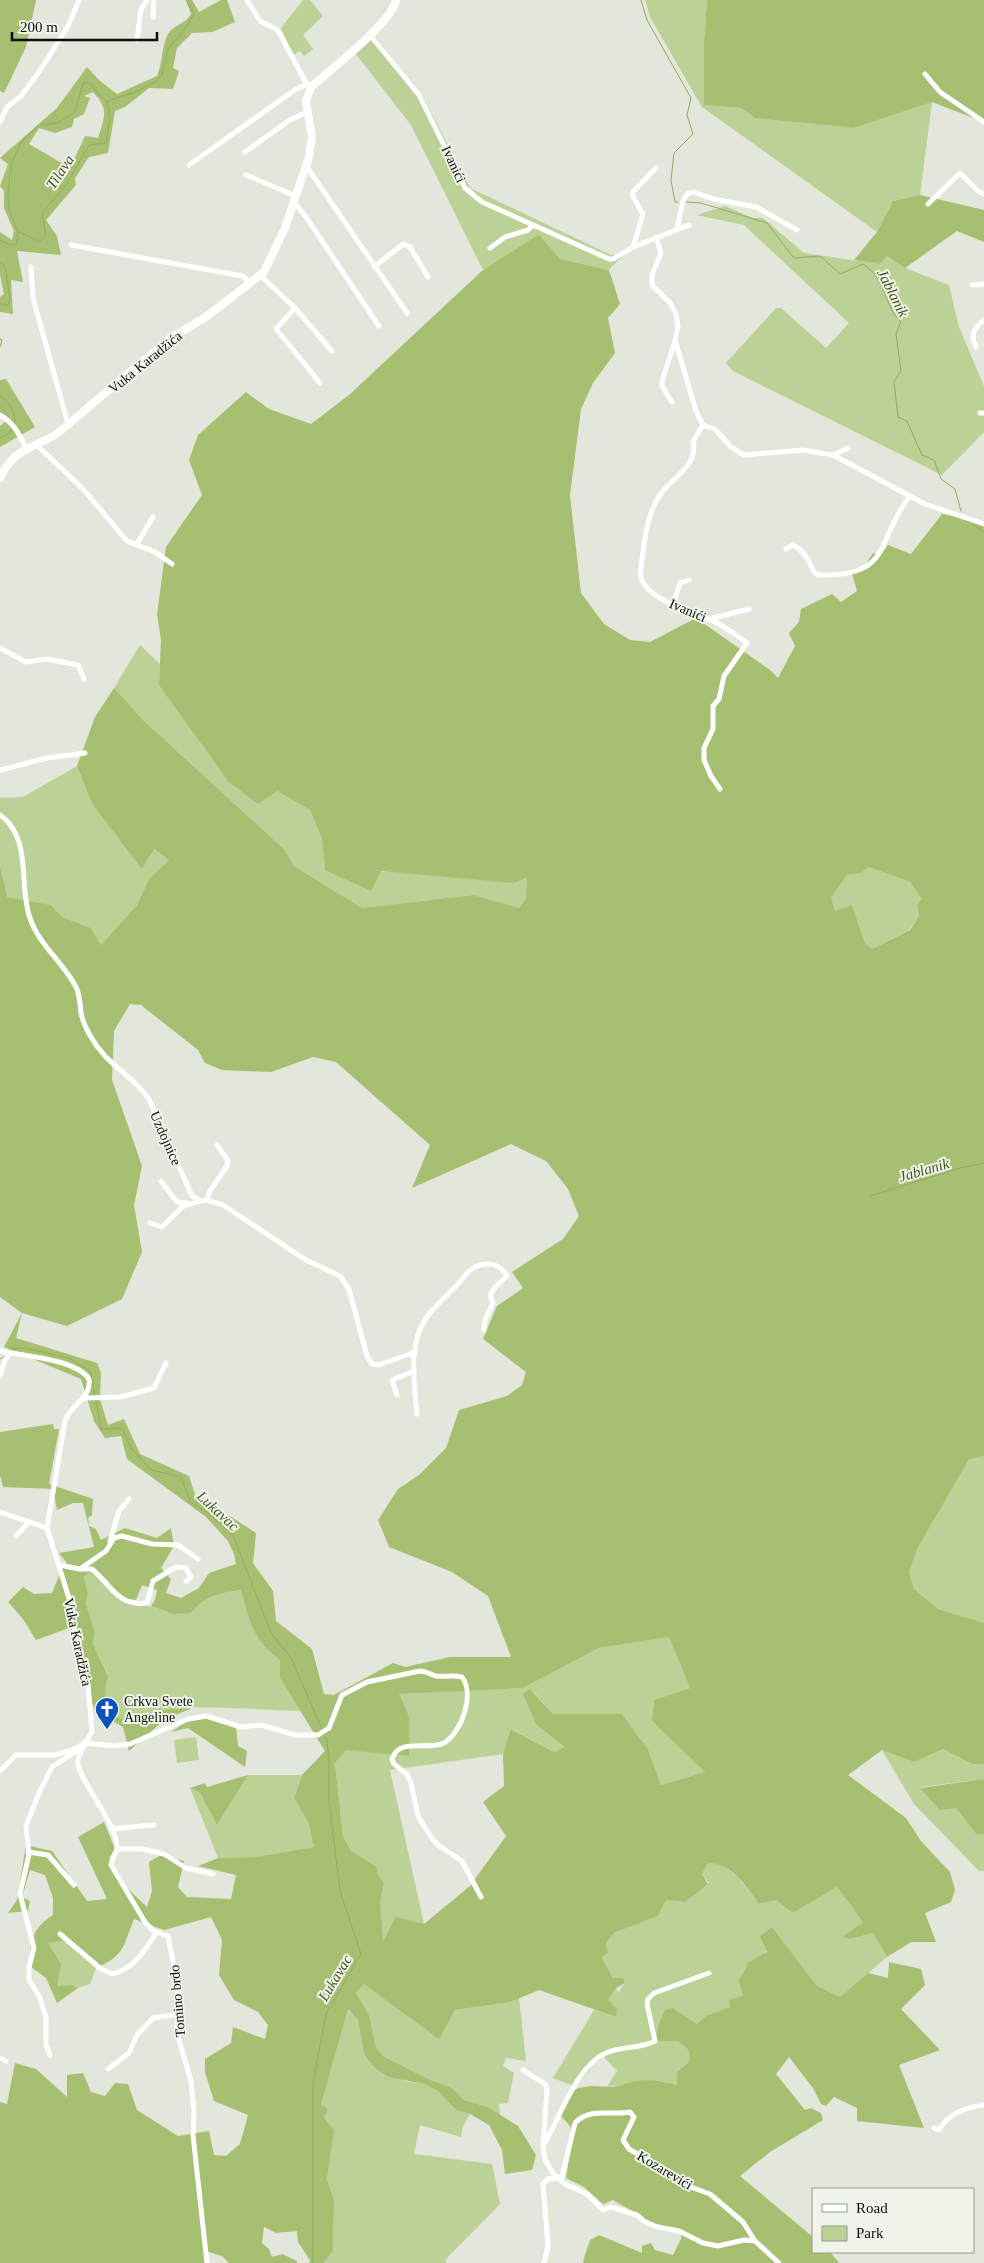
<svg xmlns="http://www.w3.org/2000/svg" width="984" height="2263" font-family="Georgia,serif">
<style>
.green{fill:#bcd195}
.forest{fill:#a6bf71;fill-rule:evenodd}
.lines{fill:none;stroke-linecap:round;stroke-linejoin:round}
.stream{stroke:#93ac5e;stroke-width:1}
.street{stroke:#fff;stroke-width:5}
.secondary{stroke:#fff;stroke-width:8}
.labels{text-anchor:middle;stroke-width:4;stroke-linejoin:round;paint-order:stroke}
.street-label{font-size:14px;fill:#0d0e0a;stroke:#eff4e9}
.poi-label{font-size:14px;fill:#0d0e0a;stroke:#eff4e9;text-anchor:start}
.water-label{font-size:15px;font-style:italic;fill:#44551d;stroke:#eff4e9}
</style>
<rect width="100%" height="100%" fill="#e2e6db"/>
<g class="green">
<polygon points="303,0 310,0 323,16 303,35 313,49 304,56 300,51 293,55 281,28"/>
<polygon points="645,0 707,0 704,42 704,105 741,108 755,118 854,128 932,102 920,195 893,201 877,232 702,107 650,17"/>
<path d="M371,32L423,97L470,188L611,255H615L631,245C625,258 617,259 609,270L560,259L539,234L483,270L411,125L352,49Z"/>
<polygon points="725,206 753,218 763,218 804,253 879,264 887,255 905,268 949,285 959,327 984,386 984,432 942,475 733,371 726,363 776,308 781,308 826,348 849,323 744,225 697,215"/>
<polygon points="140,645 160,664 159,685 277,791 310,810 322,839 325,870 528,876 526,898 519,909 472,895 362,908 294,866 285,850 144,721 114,688"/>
<polygon points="77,766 92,804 142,868 154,849 169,860 149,879 137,905 101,945 91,928 62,917 51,905 6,897 0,865 0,798 23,797"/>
<polygon points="869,867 910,882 923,899 917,905 919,916 909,930 872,949 865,943 852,905 835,911 830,898 847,875 861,873"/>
<polygon points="984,1455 984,1623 938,1609 914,1589 909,1572 918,1547 965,1459"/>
<path d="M94,1568L108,1580L114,1597C140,1601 164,1614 191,1613C205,1596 219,1593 241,1590C249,1621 253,1641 280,1660V1678L300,1711C257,1710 212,1705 169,1709C151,1711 135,1726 117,1717C102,1709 103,1689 108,1675L93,1644L95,1632L86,1604L88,1594L84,1576Z"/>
<polygon points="669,1637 690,1688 654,1700 652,1720 705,1772 661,1785 648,1749 622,1714 553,1714 531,1689 566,1747 554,1752 512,1729 503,1754 390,1770 424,1924 382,1943 380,1901 384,1883 376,1873 377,1867 351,1851 343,1836 335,1763 346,1750 409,1716 398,1694 523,1688 599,1648"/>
<polygon points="196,1737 199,1760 177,1763 174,1740"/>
<polygon points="943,1749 972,1764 984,1764 984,1779 920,1787 956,1808 977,1835 984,1834 984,1871 979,1871 914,1804 882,1750 914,1762"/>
<polygon points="248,1775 302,1775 294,1798 308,1822 314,1847 254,1857 218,1858 190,1788 200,1793 217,1825"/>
<path d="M708,1863H720L737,1876L759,1904L776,1900L793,1913L837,1887L863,1922L843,1937L850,1939L873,1933L887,1957L840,1997L817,1986L772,1927C767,1952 754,1991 732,2006C719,2013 709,2013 697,2024L673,2008L678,2041L689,2049V2062L677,2072V2085L654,2080L607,2087L617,2071L604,2057L595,2063L576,2087L553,2078L594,2010L616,2017V2009L608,2000L616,1988L618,1993L625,1983L613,1978L602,1958L608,1952L606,1943L614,1933L658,1916L666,1900L685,1902L709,1883L702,1874Z"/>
<polygon points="62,1939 96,1968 90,1984 78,1988 72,1985 57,1986 48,1943"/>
<polygon points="364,1984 397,2007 455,2010 510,2002 519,1998 526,2061 506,2058 503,2066 514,2073 508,2103 499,2104 500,2116 488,2107 464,2100 452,2088 426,2078 383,2056 376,2047 369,2015 356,1993"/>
<polygon points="348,2009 358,2020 364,2054 405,2081 424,2084 438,2091 456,2110 470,2114 462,2129 461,2137 420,2125 414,2154 492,2164 500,2204 445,2260 447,2263 323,2263 333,2251 334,2200 327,2180 334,2130 324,2117 321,2105"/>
</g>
<g class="forest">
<polygon points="0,0 36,0 26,47 4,93 0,91"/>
<path d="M186,0H192L199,12L221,0H227L235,22L212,32L192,33L177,48L173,68L179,71L173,89L149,88L125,107L115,111L108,153L89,157L75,178L76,185L46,220L57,236L61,255L17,251L23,282L11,280L13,314L0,312V297L4,294L0,275V232L12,240L14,231L4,208V191L0,186L8,164L0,158L57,108L87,67L100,81L117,94L157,76C163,62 161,48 168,34C173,25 185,25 191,14ZM93,92C109,109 105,116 98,138L85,136L70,168L29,144L39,128L55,133L72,127L74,119L84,114L90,98L84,96Z"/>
<polygon points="707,0 984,0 984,122 932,102 854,128 755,118 741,108 704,105 704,42"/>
<polygon points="920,195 984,210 984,242 957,231 905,268 887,256 880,264 854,260 877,232 893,201"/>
<path d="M539,234L560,259L609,270L620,304L608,318L615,353L593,383L581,409L570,495L581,593L604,624L630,640L650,642L696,618L770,670L778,678L795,646L789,633L799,622L801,609L832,594L841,602L857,591L851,570L864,567L873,553L880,556L888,545L911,554L942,514L970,519L984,524V1456L969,1459L918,1547L909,1572L914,1589L938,1609L984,1623V1764H972L943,1749L914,1762L882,1750L848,1775L906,1818L921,1841L950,1872L955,1890L951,1902L925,1913L936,1942H911L887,1957L873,1933L850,1939L842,1937L863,1922L837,1887L793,1913L776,1900L759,1904C745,1886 733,1863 708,1863L702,1874L708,1884L685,1902L666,1900L658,1916L614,1933L606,1943L608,1952L602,1958L613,1978H623L625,1983L616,1988L608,2000L617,2009L616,2017L539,1990L510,2002L455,2010L439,2039L364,1984L356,1993L369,2015L376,2047L383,2056L426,2078L452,2088L464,2100L488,2107L518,2126L536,2155L532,2170L505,2174L502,2150L489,2125L470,2114L456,2110L438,2091L424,2084L389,2077L376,2069L364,2054L358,2020L348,2009L321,2105L328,2109L324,2117L334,2130L327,2180L334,2200L333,2251L323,2263H309L310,2260L298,2242L297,2231L276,2233L264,2227L262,2243L269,2249L272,2257L282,2254L297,2261V2263H229L222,2256L205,2251L208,2263H0V2102L7,2104L15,2063L36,2069L67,2097V2075L83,2073L91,2092L105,2096L115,2083L128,2084L137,2110L178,2136L209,2131L214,2155L226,2156L240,2144L248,2115L214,2101L205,2072V2059L231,2043L233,2027L265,2039L268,2025L258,2012L234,2000L219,1975L222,1940L211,1917L164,1930L134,1919C123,1947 124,1956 96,1968L65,1940L48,1943L61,1964L57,1986L72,1985L78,1988L57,2003L46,1978L30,1966C30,1942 31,1929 53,1915V1898L45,1875L30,1870L22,1897L30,1901L28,1911L8,1913L17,1900L26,1845L52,1851L87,1901L107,1899L78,1837L104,1822L115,1849L109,1858L128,1889L147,1907L152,1891L149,1862L161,1855L184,1861L178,1887L187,1897L231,1899L236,1875L198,1866L218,1858L254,1857L314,1847L308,1822L294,1798L302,1775L325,1751L280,1678V1660C253,1641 249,1621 241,1590C219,1593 205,1596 191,1613L174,1614L151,1606L155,1600L157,1590L142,1585L136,1600L114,1597L108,1580L94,1569L84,1576L88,1594L86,1604L95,1632L93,1644L108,1676C101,1696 106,1722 134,1720C144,1720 154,1713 164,1710C172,1708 183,1709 192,1708L164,1720L129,1751L123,1727L95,1711L69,1628L36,1640L23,1619L8,1602L23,1587L34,1594L52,1593L63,1566L67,1563L59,1553L94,1547L83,1503H73L57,1510L53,1489L3,1487L0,1475V1432L53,1424L54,1429H59L49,1484L93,1499L92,1515L88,1518L89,1526L96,1529L101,1540L125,1528L157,1538L171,1528L174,1546L161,1568L171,1579L166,1593L181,1598L199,1588L209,1573L236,1564L234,1554L228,1541L206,1517L127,1459L121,1436L105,1438L94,1421L81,1379L4,1347L22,1313L0,1297V865L7,897L51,905L62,917L91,928L101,945L137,905L149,879L169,860L154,849L142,869L92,804L77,766L95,717L114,688L144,721L285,850L294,866L362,908L473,895L519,908L526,898L527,877L514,883L381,871L371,891L325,870L322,839L310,810L277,791L258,804L229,782L159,685L161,640L157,614L166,547L202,495L189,460L198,435L246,392L269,409L311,424L349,395L483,270ZM869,867L910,882L922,899L917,905L919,916L910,930L872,949L865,943L852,905L835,911L831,898L847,875L861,873ZM130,1004L141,1005L198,1050L205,1063L222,1070L271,1072L313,1057L336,1062L430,1145L412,1188L511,1144L546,1161L568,1189L579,1216L563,1239L512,1272L523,1288L497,1306L483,1339L526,1372L522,1385L507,1396L459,1410L446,1448L419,1475L398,1489L378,1520L389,1547L452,1572L488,1596L511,1657H450L405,1667L393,1663L334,1695L324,1694L312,1649L276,1621L273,1591L253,1563L256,1533L210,1503L197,1500L189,1476L140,1454L124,1419L108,1425L100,1399L101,1373L97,1363L16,1338L22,1313L67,1326L122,1299L142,1252L134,1205L142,1166L112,1080L114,1031ZM669,1637L690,1688L654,1700L652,1721L705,1772L661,1785L648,1749L622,1714H553L530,1689L523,1694L536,1724L565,1747L554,1752L511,1729L503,1754L504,1786L483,1802L506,1836L470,1886L424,1924L396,1917L383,1942L380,1901L384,1883L377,1873V1867L351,1851L343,1836L335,1763L346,1750L409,1756V1716L399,1694L523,1688L599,1648Z"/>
<polygon points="6,379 35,427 0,447 0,426 6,421 0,412 0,380"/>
<polygon points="211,1718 236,1727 238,1746 247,1751 245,1767 188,1728 171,1732 186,1722"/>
<polygon points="248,1775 217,1825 200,1793 190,1788 205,1783 207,1787"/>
<polygon points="984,1779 984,1834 977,1835 956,1808 940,1810 920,1788"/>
<polygon points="772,1927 817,1986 840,1997 868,1973 888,1978 889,1962 921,1969 925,1985 901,2009 940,2050 899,2065 924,2128 857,2121 857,2108 834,2097 826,2106 821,2104 813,2088 789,2057 776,2074 805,2110 811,2108 821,2113 823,2120 770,2152 740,2176 813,2237 813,2252 830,2252 839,2263 584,2263 583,2261 590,2240 599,2235 642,2253 642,2246 651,2243 655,2250 673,2255 681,2239 681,2229 658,2226 613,2200 603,2204 584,2187 566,2178 573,2135 570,2126 560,2115 569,2094 578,2088 592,2086 613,2087 636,2081 654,2080 677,2085 677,2072 689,2062 689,2050 678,2041 656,2041 658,2026 665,2010 673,2008 697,2024 706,2016 730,2007 729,2000 743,1996 739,1980 749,1962 767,1952 760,1936"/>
</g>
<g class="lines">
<g class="stream">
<polyline points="641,0 647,20 691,98 687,115 693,134 674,153 671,180 675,202 678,202"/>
<path d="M686,202L701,203L767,223L794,258L820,256L840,274L863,264C887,280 883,304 901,322L896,334L901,371L894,382L898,417L907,421L922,455L934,460L941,479L955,489L961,511"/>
<polyline points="17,230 9,210 8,194 11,165 21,142 39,125 58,123 75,112 83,83 90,83 101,97 106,101"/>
<polyline points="0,240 11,245 16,244 18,238 17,231 40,242 46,236 42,213 66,185 89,145 106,143 110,118 107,101 135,92 155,82 162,75 168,49 184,30 194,14 186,0"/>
<polyline points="0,262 5,266 10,300 8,305 0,304"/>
<polyline points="0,339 2,340 0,347"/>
<path d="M0,396C9,402 17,413 14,424"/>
<polyline points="0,438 8,434 13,428"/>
<polyline points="968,521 984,532"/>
<polyline points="870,1196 960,1168 984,1163"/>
<polyline points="10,1349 24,1348 69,1358 91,1372 95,1396"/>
<polyline points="0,1359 5,1356"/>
<polyline points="96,1400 101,1429 122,1428 131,1448 151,1470 181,1477 190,1502 208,1513 233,1535 271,1633 291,1658 322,1729"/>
<polyline points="313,2263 313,2083 326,2014 361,1954 340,1891 329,1801 329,1756 326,1737"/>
</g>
<g class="street">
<polyline points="247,0 260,21 276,29 280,34 305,81 310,86"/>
<polyline points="153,17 154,0"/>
<polyline points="370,35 419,95 465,188 482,202 609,259 613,259 633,247 689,225"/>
<polyline points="137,40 141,9 147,0"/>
<polyline points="925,74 940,92 984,122"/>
<polyline points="0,122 7,107 21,96 41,69 68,26 79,0"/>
<polyline points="245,152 290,120 307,112"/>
<polyline points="189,165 296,89 308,84"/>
<polyline points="307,167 407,313"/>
<polyline points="246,175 296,196"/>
<polyline points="294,202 306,217 379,326"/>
<polyline points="928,204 960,173 978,191 984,194"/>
<polyline points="677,229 683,201 687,194 694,192 713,199 756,207 797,230"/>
<polyline points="656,237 661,253 652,275 652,285 670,303 676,314 678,327 675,340 696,411 703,425 715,429 731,447 744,455 803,450 833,455 925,504 984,524"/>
<polyline points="71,245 243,276 250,284"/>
<polyline points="633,247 643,214 632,195 633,192 656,168"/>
<polyline points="490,248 505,237 528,230 532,226"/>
<polyline points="31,267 33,298 68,424"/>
<polyline points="374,267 403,244 410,247 428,277"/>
<polyline points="261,276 295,308 332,351"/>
<polyline points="972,285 984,284"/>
<polyline points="295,308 276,329 320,383"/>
<path d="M976,347C970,336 974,327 984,320"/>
<polyline points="672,402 662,386 662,381 675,341"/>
<polyline points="980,413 984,413"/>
<path d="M0,415C14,423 19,434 26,448"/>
<path d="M703,425L693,441C699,466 672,477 660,495C645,516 644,549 640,574C644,601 697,612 717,623C728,629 738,636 747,643L724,676L719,699L713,706V729L704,748V760L711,776L720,789"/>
<polyline points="37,445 84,490 127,541 155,552 172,564"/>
<polyline points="833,455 848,448"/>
<polyline points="137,544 153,517"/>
<path d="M786,549L793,545C806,552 808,560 814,572L818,575C893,577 875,542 909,497"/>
<polyline points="673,605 680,583 689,580"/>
<polyline points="709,619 749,609"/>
<polyline points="0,648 26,662 47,659 78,665 84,679"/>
<polyline points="0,770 47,758 85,753"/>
<path d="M0,815C33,838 18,886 30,918C39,945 63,962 76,987C80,995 80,1005 81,1013C84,1028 95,1045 105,1056C120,1072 135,1079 149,1099L192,1196L201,1201L207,1200L223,1205L306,1260L340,1276L349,1289L367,1356L372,1364L379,1365L415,1352"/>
<polyline points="161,1181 177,1202 187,1203"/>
<polyline points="207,1200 210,1191 227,1166 228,1161 217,1145"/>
<polyline points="150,1223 162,1227 182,1207 200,1201"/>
<path d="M0,1351C23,1356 76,1359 89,1379C92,1399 70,1404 65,1421L47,1528L73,1611L76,1643L88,1685L92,1732L85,1743L75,1749L55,1755H16L0,1771"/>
<polyline points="0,1376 5,1360 10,1353"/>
<polyline points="397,1395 392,1380 414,1371"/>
<polyline points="85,1398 121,1397 154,1388 166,1363"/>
<path d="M417,1414C414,1382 407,1339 430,1313C442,1299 456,1288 467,1273C478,1262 498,1259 507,1276L495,1287L490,1296L493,1303L485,1320L484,1330"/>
<polyline points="0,1512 47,1528"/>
<polyline points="16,1536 29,1522"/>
<polyline points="110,1541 119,1511 129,1499"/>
<polyline points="59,1565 80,1569 106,1551 114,1538 122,1536 152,1544 178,1545 198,1559"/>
<path d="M80,1569H92C111,1585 118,1607 147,1603L153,1581L176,1567L186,1568L191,1577L186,1581"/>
<path d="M85,1743L115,1746L130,1744L188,1719L206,1716L241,1727L261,1725L295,1735H318L329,1728L342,1695L367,1682L420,1671C426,1671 431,1675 436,1676C445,1677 453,1675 462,1677C475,1694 462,1732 444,1743C429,1751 399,1737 392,1759L394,1764L407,1774L411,1783L418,1816L431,1837L438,1845L462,1861L481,1897"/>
<path d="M85,1744C82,1750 78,1755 78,1762C78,1780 116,1821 117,1847C117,1853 112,1858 111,1865L145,1922L153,1931L168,1936L178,1988L177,2033L191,2081L194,2111L193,2135L207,2263"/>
<polyline points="111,1829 154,1825"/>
<polyline points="117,1849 142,1849 164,1854 186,1868 213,1874"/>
<polyline points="28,1852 48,1855 74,1885"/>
<path d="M60,1934L101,1969L112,1974C133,1970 146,1949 157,1932"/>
<polyline points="50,2055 46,2045 46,2017 39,1996 29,1980 29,1967 34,1948 20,1894 29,1854 26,1826 39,1793 52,1767 80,1749"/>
<polyline points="0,2058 6,2061"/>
<polyline points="108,2069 129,2053 137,2035 153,2018 178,2014"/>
<polyline points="523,2070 545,2084 547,2089 543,2146 545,2160 553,2173 565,2184 587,2194 603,2210 611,2207 637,2215 645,2222 658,2227 679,2231 703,2243 718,2246 744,2240 755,2241"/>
<path d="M934,2128L939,2130C947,2114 967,2107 984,2105"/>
<path d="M544,2144C560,2118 577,2065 606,2053C621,2046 640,2049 655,2041L647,2004L648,1999L654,1993L709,1973"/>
<path d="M544,2263L548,2246L543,2184L548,2179L562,2177L575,2123C590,2107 610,2116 630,2112L634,2117L623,2140L629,2149L655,2164L685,2185L710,2194L743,2222L755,2241L779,2263"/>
</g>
<path class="secondary" d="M0,478C13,448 33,449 58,433L169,339L206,317L264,272L285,228L309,157L312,137L306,101L311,87C330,70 392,23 396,0"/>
</g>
<defs>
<g id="church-pin" transform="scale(1.25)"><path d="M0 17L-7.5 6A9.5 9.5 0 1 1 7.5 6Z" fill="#0953bd" stroke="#eff4e9"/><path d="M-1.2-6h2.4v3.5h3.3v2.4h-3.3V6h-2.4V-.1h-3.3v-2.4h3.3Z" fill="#fff"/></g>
</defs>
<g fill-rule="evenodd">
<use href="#church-pin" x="107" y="1709"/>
</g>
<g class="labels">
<g class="street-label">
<text transform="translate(454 164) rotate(65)" y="5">Ivanići</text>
<text transform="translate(145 362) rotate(-39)" y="5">Vuka Karadžića</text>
<text transform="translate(688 610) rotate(23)" y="5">Ivanići</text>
<text transform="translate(166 1138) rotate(66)" y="5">Uzdojnice</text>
<text transform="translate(78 1642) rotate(78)" y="5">Vuka Karadžića</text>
<text transform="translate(177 2001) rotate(-95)" y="5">Tomino brdo</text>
<text transform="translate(665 2170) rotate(31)" y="5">Kozarevići</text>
</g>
<g class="poi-label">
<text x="124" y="1706">Crkva Svete<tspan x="124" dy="16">Angeline</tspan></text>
</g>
<g class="water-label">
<text transform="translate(60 172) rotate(-56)" y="5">Tilava</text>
<text transform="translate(893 293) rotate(63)" y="5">Jablanik</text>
<text transform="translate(924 1170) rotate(-16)" y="5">Jablanik</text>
<text transform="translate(218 1511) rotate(43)" y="5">Lukavac</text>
<text transform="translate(335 1978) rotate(-59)" y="5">Lukavac</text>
</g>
</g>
<rect x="812" y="2188" width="162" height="65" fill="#eff4e9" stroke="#959890"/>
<rect x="822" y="2204" width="25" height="8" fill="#ffffff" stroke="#959890"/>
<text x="856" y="2213" font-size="15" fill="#0d0e0a">Road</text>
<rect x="822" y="2226" width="25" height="15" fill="#bcd195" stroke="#959890"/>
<text x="856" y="2238" font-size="15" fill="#0d0e0a">Park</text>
<path d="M12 32v8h145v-8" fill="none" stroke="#0d0e0a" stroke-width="2.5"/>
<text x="20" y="32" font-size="15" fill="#0d0e0a" stroke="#eff4e9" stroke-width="4" paint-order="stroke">200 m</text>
</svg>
